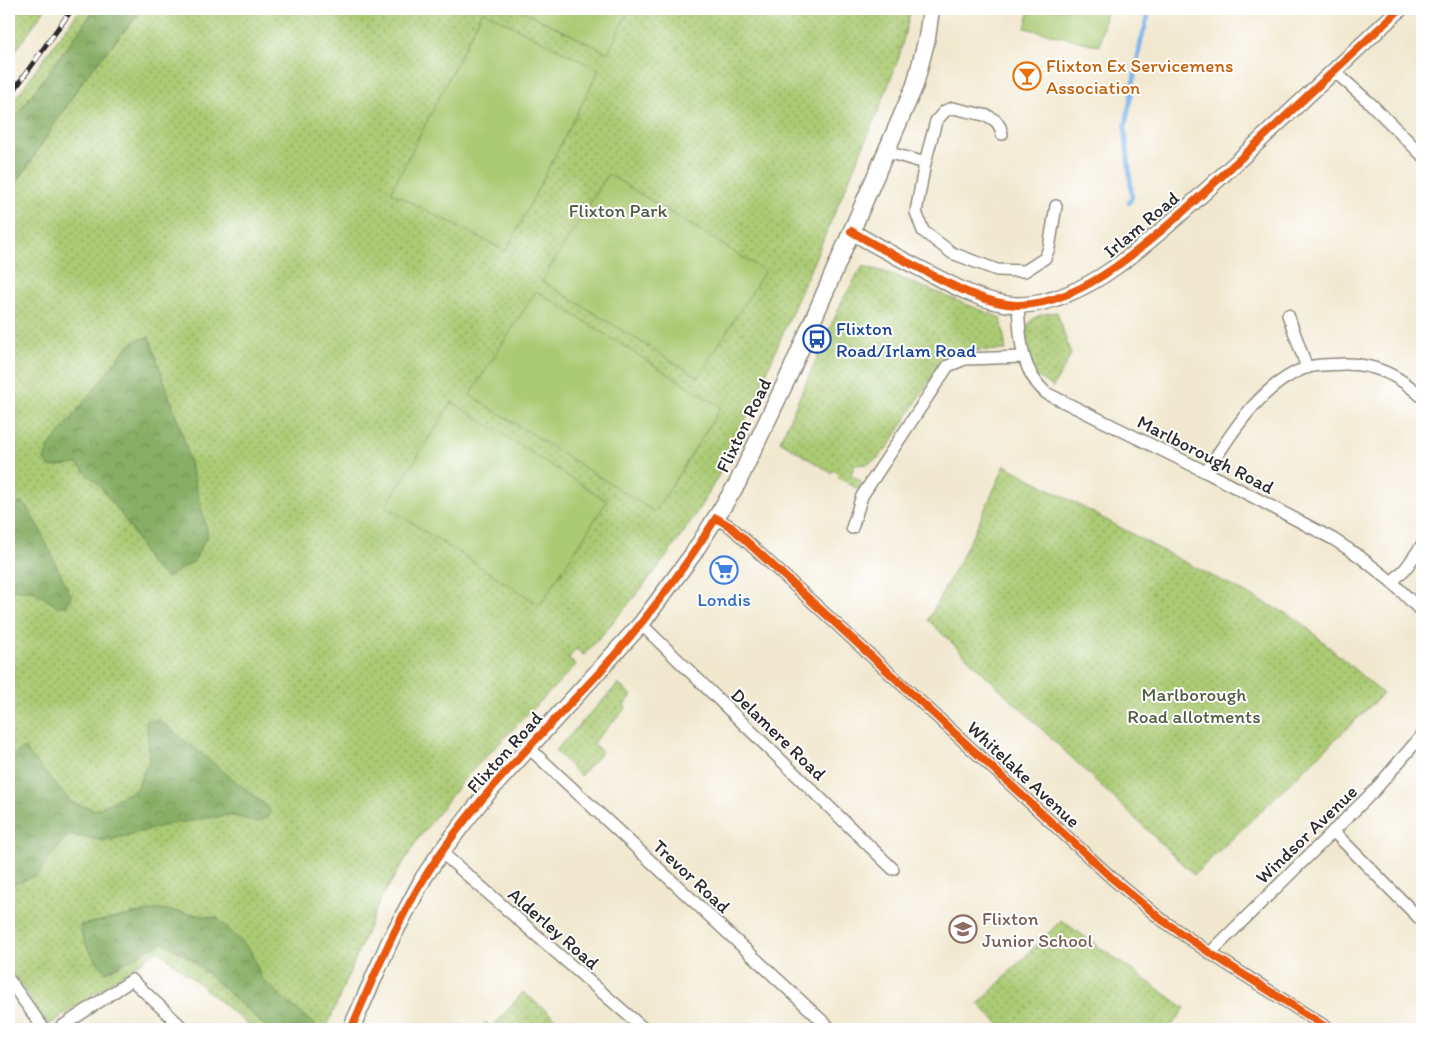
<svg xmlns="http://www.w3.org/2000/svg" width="1431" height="1038" font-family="Itim,sans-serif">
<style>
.green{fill:url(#green-dots);stroke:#6a7a4f}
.forest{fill:url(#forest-crowns);stroke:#596c48}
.pitch{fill:#aaca73;stroke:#6a7a4f}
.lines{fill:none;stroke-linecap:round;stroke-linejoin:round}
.stream{stroke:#7db4ec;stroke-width:4.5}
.minor-casing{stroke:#8e8a7d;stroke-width:14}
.tertiary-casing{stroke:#8e8a7d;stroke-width:18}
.secondary-casing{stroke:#8e8a7d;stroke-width:19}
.minor{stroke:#fff;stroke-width:11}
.tertiary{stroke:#fff;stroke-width:15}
.secondary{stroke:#fff;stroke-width:16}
.rail-casing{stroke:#2b2b2b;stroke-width:5.5}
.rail{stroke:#fff;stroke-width:4;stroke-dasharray:11;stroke-linecap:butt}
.cycleway-casing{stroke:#fff;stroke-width:11}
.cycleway{stroke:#e8590c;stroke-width:8}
.labels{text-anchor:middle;stroke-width:4;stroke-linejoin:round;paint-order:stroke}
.food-label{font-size:19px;fill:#c56008;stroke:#fff;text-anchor:start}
.park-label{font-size:19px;fill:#515b41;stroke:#fff}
.street-label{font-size:19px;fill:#2b2b2b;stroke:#fff}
.transit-label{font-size:19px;fill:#164399;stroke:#fff;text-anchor:start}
.shop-label{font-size:19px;fill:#366cbe;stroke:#fff}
.education-label{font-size:19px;fill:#785e54;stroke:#fff;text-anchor:start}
</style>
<defs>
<pattern id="green-dots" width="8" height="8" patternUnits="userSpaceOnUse" patternTransform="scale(1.25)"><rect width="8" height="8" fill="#aaca73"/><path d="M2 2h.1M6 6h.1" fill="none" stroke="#8ba45f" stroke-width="1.8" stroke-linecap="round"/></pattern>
<pattern id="forest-crowns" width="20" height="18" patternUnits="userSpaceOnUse" patternTransform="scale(1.25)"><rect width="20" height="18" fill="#87ae65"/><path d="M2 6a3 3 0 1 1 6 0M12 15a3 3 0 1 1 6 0" fill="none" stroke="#6f8e53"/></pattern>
</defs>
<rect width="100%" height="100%" fill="#fff"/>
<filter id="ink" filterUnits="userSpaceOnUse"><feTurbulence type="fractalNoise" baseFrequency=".02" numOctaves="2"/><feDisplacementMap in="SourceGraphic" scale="10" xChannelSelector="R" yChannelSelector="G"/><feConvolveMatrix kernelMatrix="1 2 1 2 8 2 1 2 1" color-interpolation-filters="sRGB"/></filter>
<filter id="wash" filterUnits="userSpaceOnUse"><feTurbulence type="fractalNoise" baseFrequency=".0096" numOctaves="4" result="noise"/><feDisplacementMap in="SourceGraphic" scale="20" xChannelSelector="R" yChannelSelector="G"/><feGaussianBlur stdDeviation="1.12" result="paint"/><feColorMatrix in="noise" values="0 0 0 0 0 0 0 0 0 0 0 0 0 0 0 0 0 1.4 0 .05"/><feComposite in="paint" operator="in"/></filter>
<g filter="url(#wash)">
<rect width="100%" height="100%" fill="#f1e8cf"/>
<g class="green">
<polygon points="9,9 45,9 9,60"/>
<polygon points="80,9 95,9 9,126 9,107"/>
<path d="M143,9H911L899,57L881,105C848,182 815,259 782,335C757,395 732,457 697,512C664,564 625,609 584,655L576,649L568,659L576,665L465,778L418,839L380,900L326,1029H253L158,950L49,1025L9,969V195L85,77Z"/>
<polygon points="863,266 888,273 1001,318 1006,350 959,351 947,357 936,370 890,444 879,457 868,464 854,465 851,475 861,481 859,490 838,477 840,475 833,470 831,473 780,441 844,297"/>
<path d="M1057,312L1071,355L1053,387C1048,383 1041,380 1037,376C1025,361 1018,332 1034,318C1040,314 1050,313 1057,312Z"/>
<polygon points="1005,465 1169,554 1297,619 1383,694 1194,875 928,620 974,533"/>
<polygon points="618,684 632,696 624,705 626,708 593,743 602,752 580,776 555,751"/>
<polygon points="1061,920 1185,1008 1169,1029 1004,1029 978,1004"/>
<polygon points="523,992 568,1029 479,1029 486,1022 492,1028"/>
</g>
<g class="forest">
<polygon points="95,9 143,9 85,77 9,195 9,126"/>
<polygon points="149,337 183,436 208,534 194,561 167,578 150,564 130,527 100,486 77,464 50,467 44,459 49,447 127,347 139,339"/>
<polygon points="19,503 25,505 37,524 71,596 67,606 56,606 32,590 9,590 9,512"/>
<polygon points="159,720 269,808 270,815 258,822 228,815 171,824 106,841 67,835 37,875 9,886 9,796 13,792 9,787 9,758 24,748 71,802 96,810 136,789 150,759 146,721"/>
<path d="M160,909L217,918L250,950L262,979L319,1029H268L191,959L163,942L106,972C95,960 81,942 80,925Z"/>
</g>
<g class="pitch">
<polygon points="519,9 629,9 608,53"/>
<polygon points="1030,9 1106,9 1100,46 1025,28"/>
<polygon points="483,11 599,70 506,251 391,192"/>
<polygon points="608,174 765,271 698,377 542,281"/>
<polygon points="536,291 721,407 655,512 470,395"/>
<polygon points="452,402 607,501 540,605 386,506"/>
</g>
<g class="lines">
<polyline class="stream" points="1129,203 1132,197 1125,128 1141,41 1150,9"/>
</g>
</g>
<g filter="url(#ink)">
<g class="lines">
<g class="minor-casing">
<g id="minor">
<polyline points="1334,71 1370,103 1422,155"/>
<polyline points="1002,134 1000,127 996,121 988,116 953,108 945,111 936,121 925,163 916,212 923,231 952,253 997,270 1025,271 1045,258 1049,248 1056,206"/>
<polyline points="887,152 925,163"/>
<path d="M1018,305C1020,337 1020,370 1046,393L1206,472L1333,539L1359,556L1392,582L1422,612"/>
<polyline points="1288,315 1307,368"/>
<path d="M1206,472C1232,433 1259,386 1305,368C1316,364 1332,365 1343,364C1374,363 1400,376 1422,397"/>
<polyline points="716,518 731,527 1114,880 1162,920 1210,953 1329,1029"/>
<polyline points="852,528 862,496 948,366 965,359 1023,357"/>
<polyline points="1392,582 1406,568 1422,545"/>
<polyline points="641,624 893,869"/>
<polyline points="529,748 831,1029"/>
<polyline points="1333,831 1422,921"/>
<polyline points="441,852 644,1029"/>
<polyline points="1210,953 1374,791 1422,735"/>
<polyline points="9,980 44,1029"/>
<polyline points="58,1029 132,980 184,1029"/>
</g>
</g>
<g class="tertiary-casing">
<path id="tertiary" d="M851,231C874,245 897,257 921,269C950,284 982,303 1016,305C1050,306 1087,287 1114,268C1159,236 1199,197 1240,159C1293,109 1346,59 1400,9"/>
</g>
<g class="secondary-casing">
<polyline id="secondary" points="351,1029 390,941 424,877 441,852 483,798 641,624 693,554 737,484 790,373 915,85 927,38 931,9"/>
</g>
<use href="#minor" class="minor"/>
<use href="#tertiary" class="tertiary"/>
<use href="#secondary" class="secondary"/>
<g class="rail-casing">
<polyline id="rail" points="9,97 72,9"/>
</g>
<use href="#rail" class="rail"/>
<g class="cycleway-casing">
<g id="cycleway">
<path d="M851,231C874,245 897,257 921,269C950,284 982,303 1016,305C1050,306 1087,287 1114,268C1159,236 1199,197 1240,159C1293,109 1346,59 1400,9"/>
<path d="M351,1029C377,969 402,908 440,854C485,789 543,733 597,675C641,626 681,574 716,518L731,527L1114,880L1162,920L1210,953L1329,1029"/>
</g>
</g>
<use href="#cycleway" class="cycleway"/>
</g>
</g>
<defs>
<g id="bar-ring" transform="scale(1.4375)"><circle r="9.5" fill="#fff" stroke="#e8710a" stroke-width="1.5"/><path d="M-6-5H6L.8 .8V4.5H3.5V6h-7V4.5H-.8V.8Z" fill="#e8710a"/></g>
<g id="bus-ring" transform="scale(1.4375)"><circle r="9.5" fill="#fff" stroke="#1a4fb4" stroke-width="1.5"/><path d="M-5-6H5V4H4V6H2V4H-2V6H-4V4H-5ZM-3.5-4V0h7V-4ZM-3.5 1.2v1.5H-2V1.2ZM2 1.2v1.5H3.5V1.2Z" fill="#1a4fb4"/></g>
<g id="supermarket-ring" transform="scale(1.4375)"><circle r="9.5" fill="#fff" stroke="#3f7fe0" stroke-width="1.5"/><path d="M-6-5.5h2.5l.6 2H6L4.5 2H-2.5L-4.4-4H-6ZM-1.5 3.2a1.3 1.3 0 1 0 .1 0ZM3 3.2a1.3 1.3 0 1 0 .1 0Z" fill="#3f7fe0"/></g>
<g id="school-ring" transform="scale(1.4375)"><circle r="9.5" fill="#fff" stroke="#8d6e63" stroke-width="1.5"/><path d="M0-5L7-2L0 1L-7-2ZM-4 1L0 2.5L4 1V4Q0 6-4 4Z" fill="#8d6e63"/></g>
</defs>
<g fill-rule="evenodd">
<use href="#bar-ring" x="1027" y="76"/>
<use href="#bus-ring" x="817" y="339"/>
<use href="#supermarket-ring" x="724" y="570"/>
<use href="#school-ring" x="963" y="929"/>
</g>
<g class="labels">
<g class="food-label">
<text x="1046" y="72">Flixton Ex Servicemens<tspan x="1046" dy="22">Association</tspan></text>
</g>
<g class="park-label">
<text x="618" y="217">Flixton Park</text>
<text x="1194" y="701">Marlborough<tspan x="1194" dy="22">Road allotments</tspan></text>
</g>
<g class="street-label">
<text transform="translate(1141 224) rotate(-40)" y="7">Irlam Road</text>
<text transform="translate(743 425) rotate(-64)" y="7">Flixton Road</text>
<text transform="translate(1206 454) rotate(27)" y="7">Marlborough Road</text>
<text transform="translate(779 734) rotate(44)" y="7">Delamere Road</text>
<text transform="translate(504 752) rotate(-48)" y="7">Flixton Road</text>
<text transform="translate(1024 774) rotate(43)" y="7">Whitelake Avenue</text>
<text transform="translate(1306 834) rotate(-44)" y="7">Windsor Avenue</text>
<text transform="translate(692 876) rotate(43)" y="7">Trevor Road</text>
<text transform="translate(554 928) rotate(41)" y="7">Alderley Road</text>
</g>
<g class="transit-label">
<text x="836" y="335">Flixton<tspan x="836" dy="22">Road/Irlam Road</tspan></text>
</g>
<g class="shop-label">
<text x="724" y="606">Londis</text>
</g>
<g class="education-label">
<text x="982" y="925">Flixton<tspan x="982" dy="22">Junior School</tspan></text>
</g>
</g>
<rect width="1431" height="1038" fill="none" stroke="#fff" stroke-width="30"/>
</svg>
